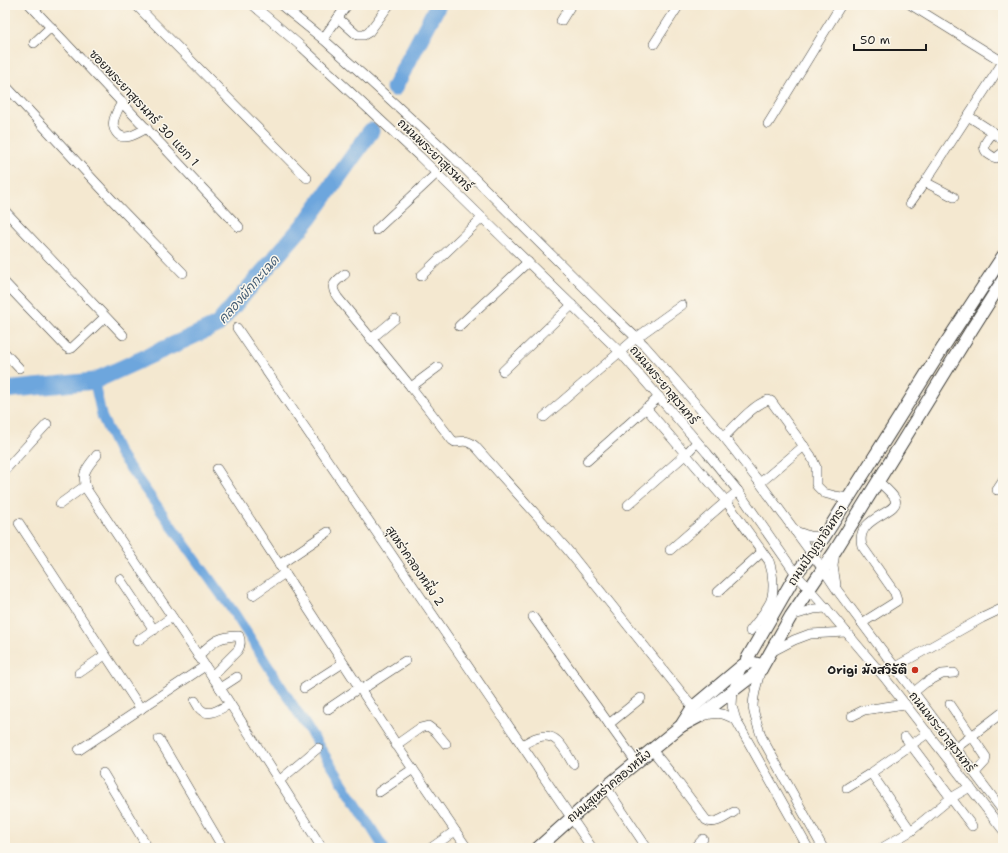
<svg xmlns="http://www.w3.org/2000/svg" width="1008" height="853" font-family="'Shantell Sans','Playpen Sans Thai',sans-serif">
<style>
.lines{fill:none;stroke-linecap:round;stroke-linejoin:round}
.canal{stroke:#6da6dd;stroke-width:10}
.river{stroke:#6da6dd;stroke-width:17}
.minor-casing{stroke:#3c3b37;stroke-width:10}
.major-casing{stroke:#3c3b37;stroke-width:14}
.minor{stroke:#fff;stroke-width:9}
.major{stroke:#fff;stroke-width:12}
.poi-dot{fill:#c8321e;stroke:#fbf7ec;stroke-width:1.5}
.labels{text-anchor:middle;stroke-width:3;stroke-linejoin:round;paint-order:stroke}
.street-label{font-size:12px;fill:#1c1c1c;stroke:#fbf7ec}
.poi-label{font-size:12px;font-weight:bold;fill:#1c1c1c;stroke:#fbf7ec;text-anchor:end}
.water-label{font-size:13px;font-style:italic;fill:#405a73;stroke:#fbf7ec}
</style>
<rect width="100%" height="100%" fill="#fbf7ec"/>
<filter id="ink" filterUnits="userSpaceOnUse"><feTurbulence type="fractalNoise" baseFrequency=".025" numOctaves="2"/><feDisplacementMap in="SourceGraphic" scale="8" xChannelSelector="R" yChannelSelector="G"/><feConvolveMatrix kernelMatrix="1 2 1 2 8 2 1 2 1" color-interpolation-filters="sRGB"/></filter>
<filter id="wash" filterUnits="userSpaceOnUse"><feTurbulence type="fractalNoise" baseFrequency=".012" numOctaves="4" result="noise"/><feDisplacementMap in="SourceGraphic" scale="16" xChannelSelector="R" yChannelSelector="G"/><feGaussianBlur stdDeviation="0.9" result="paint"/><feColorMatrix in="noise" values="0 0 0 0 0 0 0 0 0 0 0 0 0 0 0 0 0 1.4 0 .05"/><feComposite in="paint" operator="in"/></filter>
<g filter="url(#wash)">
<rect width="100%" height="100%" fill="#f4e8d0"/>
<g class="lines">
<polyline class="canal" points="94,381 102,417 119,453 235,614 384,848"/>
<g class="river">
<polyline points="394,88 438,5"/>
<polyline points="5,390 94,381 217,325 307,221 371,131"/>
</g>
</g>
</g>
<g filter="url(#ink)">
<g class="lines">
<g class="minor-casing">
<g id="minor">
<polyline points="30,5 239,227"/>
<polyline points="136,5 307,178"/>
<polyline points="253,5 303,48 419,156 620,352 707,453 738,491 796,574 826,608 884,677 1003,830"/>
<polyline points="281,5 323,39 371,82 455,159 610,313 644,345 676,381 724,437 760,483 823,569 837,590 1003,811"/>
<polyline points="338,18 357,35 364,35 369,32 389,5"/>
<polyline points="561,21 571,5"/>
<polyline points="323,39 347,5"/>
<polyline points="34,43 51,27"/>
<polyline points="654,44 679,5"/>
<polyline points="5,85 114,202 183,273"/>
<path d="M122,102C119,107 116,113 114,119C113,123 113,128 116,132C123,143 138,133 147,128"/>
<path d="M968,116L993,132C989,139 980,145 987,153C990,155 992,157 996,158L1001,154"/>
<polyline points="768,124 841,5"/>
<polyline points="993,132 1003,140"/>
<polyline points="925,182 954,197"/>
<polyline points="910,203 925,182 1003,62 911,5"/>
<polyline points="5,211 123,335"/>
<polyline points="376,230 437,173"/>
<path d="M345,274C334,283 329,285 338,298L411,387L452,440L455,442C465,441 467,440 475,446L566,548L693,707"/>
<polyline points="421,276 482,218"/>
<polyline points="5,283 66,347 69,349 72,348 105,317"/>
<polyline points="459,326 528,262"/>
<polyline points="237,328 592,848"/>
<polyline points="371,339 395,319"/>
<polyline points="5,353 19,368"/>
<polyline points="503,371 572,305"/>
<polyline points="411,387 438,367"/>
<path d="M646,408L726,501L769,561C773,573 776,595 768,606C763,615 756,623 750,631"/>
<polyline points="544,417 636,338 682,305"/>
<path d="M724,437C736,425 753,405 768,400L771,401L811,456L816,467V484L817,486L824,493L835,496L849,498"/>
<path d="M97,455C87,467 80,474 87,490L220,688L322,848"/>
<polyline points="587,461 659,397"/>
<polyline points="217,469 402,753 467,848"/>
<polyline points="5,470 47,424"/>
<polyline points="760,483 804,446"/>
<polyline points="997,490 1003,481"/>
<polyline points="60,504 85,486"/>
<polyline points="628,505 686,454 697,442"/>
<polyline points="19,523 141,709"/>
<polyline points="795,531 809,536 824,537"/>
<polyline points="670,550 738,491"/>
<polyline points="835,552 833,566 836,585"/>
<polyline points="279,565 328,532"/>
<polyline points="120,579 154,630"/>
<polyline points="718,592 762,552"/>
<polyline points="253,595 285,573"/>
<polyline points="791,616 814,609 826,608"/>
<polyline points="533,617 636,762"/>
<path d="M862,623L897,601L895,593L862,546C854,516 901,514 895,499C893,494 882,485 878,481"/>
<polyline points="137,641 172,617"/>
<polyline points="771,652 794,640 810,634 846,632"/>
<path d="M198,656C213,642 218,636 239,636C241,641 241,645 238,650L212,676"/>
<polyline points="742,666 733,690 732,706 736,720 808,848"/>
<polyline points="895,667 982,618 1003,608"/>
<path d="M761,669C758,679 753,697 753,707C754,716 759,729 762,738L823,848"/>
<polyline points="79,673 105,655"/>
<polyline points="220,688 237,677"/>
<polyline points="304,688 343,663"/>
<polyline points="361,690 405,661"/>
<polyline points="914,692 925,683 942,674 954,673"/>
<path d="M195,701C197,704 198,707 200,709C209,718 221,708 230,704"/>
<polyline points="950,704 986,757 985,762 975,773"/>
<polyline points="328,709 359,688"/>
<path d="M703,716C717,712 722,712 736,720"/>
<polyline points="852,716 864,710 905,704"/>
<polyline points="609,724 641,698"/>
<polyline points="905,737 972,826"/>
<polyline points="159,739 223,848"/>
<polyline points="396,745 420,728 428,726 436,732 446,744"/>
<path d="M522,745C528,742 534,738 539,737C557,731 565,751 573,764"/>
<polyline points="956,748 1003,712"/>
<polyline points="79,750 205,666"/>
<path d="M652,750L674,777L706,820C715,826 726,816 734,812"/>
<polyline points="103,773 148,848"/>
<polyline points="871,773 911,831"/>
<polyline points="279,781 318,748"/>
<polyline points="606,787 647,848"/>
<polyline points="847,788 871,773 928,733"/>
<polyline points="379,792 413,769"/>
<polyline points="431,848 455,831"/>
<polyline points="695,848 703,839"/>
<polyline points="882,848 911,831 951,798 970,787"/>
</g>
</g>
<g class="major-casing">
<g id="major">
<polyline points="747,659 796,574 812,554 824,537 942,349 1003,256"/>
<polyline points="681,726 700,716 761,669 791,616 835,551 972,329 1003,280"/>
<polyline points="538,848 606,787 681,726 693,707 743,665 750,662 758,664 761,669"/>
</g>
</g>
<use href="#minor" class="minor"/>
<use href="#major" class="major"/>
</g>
</g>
<circle class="poi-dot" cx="915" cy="670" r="4"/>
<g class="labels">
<g class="street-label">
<text transform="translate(144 108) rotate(47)" y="4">ซอยพระยาสุเรนทร์ 30 แยก 1</text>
<text transform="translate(435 155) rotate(44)" y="4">ถนนพระยาสุเรนทร์</text>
<text transform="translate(664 385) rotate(50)" y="4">ถนนพระยาสุเรนทร์</text>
<text transform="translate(817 545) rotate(-56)" y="4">ถนนปัญญาอินทรา</text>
<text transform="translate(415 566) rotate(56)" y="4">สุเหร่าคลองหนึ่ง 2</text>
<text transform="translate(942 732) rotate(52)" y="4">ถนนพระยาสุเรนทร์</text>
<text transform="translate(609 786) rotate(-40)" y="4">ถนนสุเหร่าคลองหนึ่ง</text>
</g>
<g class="poi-label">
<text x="907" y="674">Origi มังสวิรัติ</text>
</g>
<g class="water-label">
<text transform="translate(248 289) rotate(-49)" y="5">คลองผักกะเฉด</text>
</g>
</g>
<rect width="1008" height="853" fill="none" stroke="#fbf7ec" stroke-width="20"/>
<path d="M854 44v6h72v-6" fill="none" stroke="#1c1c1c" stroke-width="2"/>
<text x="860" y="44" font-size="12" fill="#1c1c1c" stroke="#fbf7ec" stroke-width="3" paint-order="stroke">50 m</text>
</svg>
